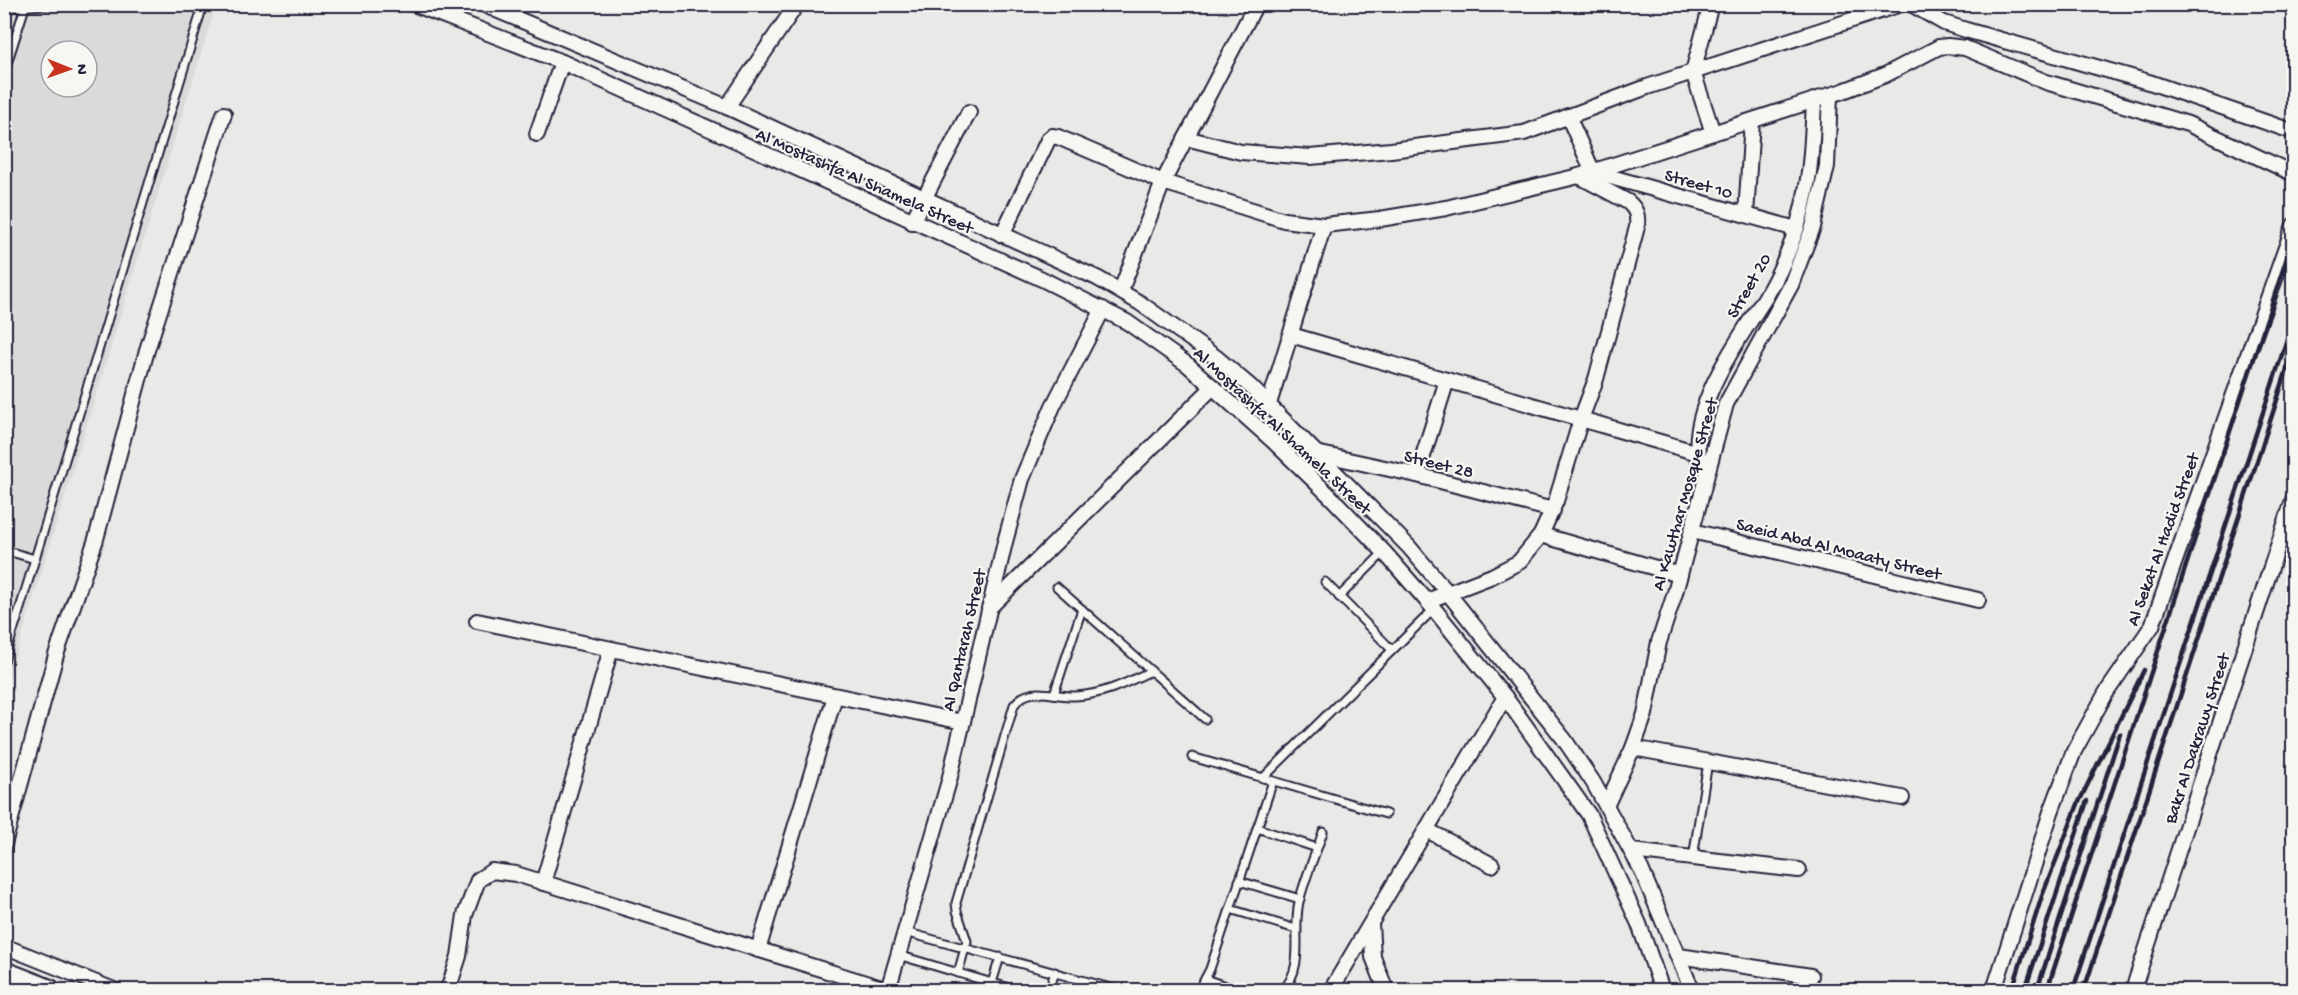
<svg xmlns="http://www.w3.org/2000/svg" width="2298" height="995" font-family="'Gochi Hand',sans-serif">
<style>
.built{fill:#dadada;fill-rule:evenodd}
.lines{fill:none;stroke-linecap:round;stroke-linejoin:round}
.service-casing{stroke:#22223b;stroke-width:11}
.minor-casing{stroke:#22223b;stroke-width:18}
.secondary-casing{stroke:#22223b;stroke-width:24}
.service{stroke:#f6f6f2;stroke-width:7}
.minor{stroke:#f6f6f2;stroke-width:14}
.secondary{stroke:#f6f6f2;stroke-width:20}
.rail{stroke:#22223b;stroke-width:4.5}
.labels{text-anchor:middle;stroke-width:4.5;stroke-linejoin:round;paint-order:stroke}
.street-label{font-size:18px;fill:#22223b;stroke:#f6f6f2}
</style>
<rect width="100%" height="100%" fill="#e9e9e7"/>
<filter id="ink" filterUnits="userSpaceOnUse"><feTurbulence type="fractalNoise" baseFrequency=".0167" numOctaves="2"/><feDisplacementMap in="SourceGraphic" scale="12" xChannelSelector="R" yChannelSelector="G"/><feConvolveMatrix kernelMatrix="1 2 1 2 8 2 1 2 1" color-interpolation-filters="sRGB"/></filter>
<g filter="url(#ink)">
<path class="built" d="M5,5H216L5,691ZM51,51H87V87H51Z"/>
<g class="lines">
<g class="service-casing">
<g id="service">
<polyline points="4,8 55,4"/>
<polyline points="4,73 25,7"/>
<polyline points="4,550 35,559"/>
<polyline points="1325,582 1392,650"/>
<polyline points="1057,587 1205,719"/>
<polyline points="1339,597 1384,552"/>
<polyline points="4,616 17,620"/>
<polyline points="4,661 201,12 201,4"/>
<polyline points="1054,694 1082,609"/>
<polyline points="1192,757 1386,814"/>
<polyline points="1263,778 1434,609"/>
<polyline points="1257,828 1317,848"/>
<polyline points="1693,858 1708,762"/>
<polyline points="1239,881 1300,899"/>
<polyline points="1230,909 1296,929"/>
<polyline points="905,932 1118,990"/>
<polyline points="898,955 1016,990"/>
<path d="M958,973L967,941L957,911L956,903L1014,705C1029,684 1054,697 1075,696C1103,695 1126,683 1151,671"/>
<polyline points="1205,979 1237,990"/>
<polyline points="992,983 1000,957"/>
<polyline points="1049,990 1055,972"/>
<polyline points="1199,990 1210,969 1273,781"/>
<path d="M1283,990C1306,965 1292,933 1299,902C1305,878 1315,855 1323,832"/>
</g>
</g>
<g class="minor-casing">
<g id="minor">
<polyline points="414,4 562,62 1042,279 1127,322 1188,365 1272,440 1329,495 1384,552 1434,609 1505,697 1589,815 1639,924 1662,990"/>
<polyline points="482,4 727,107 1097,278 1140,303 1217,358 1251,387 1409,547 1448,593 1564,739 1593,782 1641,869 1692,990"/>
<polyline points="1711,4 1693,72 1713,133"/>
<polyline points="1911,4 1944,23 1966,30 2152,83 2294,132"/>
<polyline points="727,107 797,4"/>
<polyline points="1568,116 1593,172 1796,229"/>
<polyline points="537,134 562,62"/>
<polyline points="1186,138 1241,152 1310,157 1391,150 1524,133 1647,87 1901,4"/>
<polyline points="1746,215 1752,121"/>
<polyline points="912,222 969,112"/>
<polyline points="1002,235 1048,140 1052,136 1058,137 1163,182 1284,220 1324,225 1380,219 1446,208 1579,176 1843,91 1885,75 1939,47 1948,46 1965,48 2046,82 2188,124 2294,174"/>
<polyline points="1121,290 1163,182 1256,4"/>
<polyline points="1291,335 1698,453"/>
<polyline points="1269,404 1324,225"/>
<polyline points="1316,453 1417,475 1553,510"/>
<path d="M1699,460C1688,408 1739,339 1765,298C1775,281 1784,263 1791,244C1810,197 1812,150 1814,100"/>
<polyline points="1417,475 1447,380"/>
<polyline points="1692,531 1978,600"/>
<polyline points="1541,535 1680,575"/>
<path d="M1427,601L1492,576L1519,562L1541,535L1556,501L1581,419L1596,379L1637,227C1638,216 1637,210 1628,202L1579,176"/>
<polyline points="989,608 1213,387"/>
<polyline points="477,621 963,722"/>
<polyline points="1633,748 1902,798"/>
<polyline points="1607,804 1633,748 1645,714 1659,642 1675,593 1726,404 1791,285 1813,227 1827,166 1830,95"/>
<polyline points="1427,830 1492,865"/>
<polyline points="4,844 56,655 96,539 147,350 224,114"/>
<polyline points="1631,851 1799,870"/>
<polyline points="543,883 611,649"/>
<polyline points="1371,924 1373,957 1386,990"/>
<polyline points="4,946 114,990"/>
<polyline points="758,950 835,696"/>
<polyline points="1679,956 1811,976"/>
<polyline points="446,990 449,987 459,956 465,915 478,880 492,871 516,874 888,990"/>
<polyline points="888,990 949,781 1005,542 1022,479 1053,406 1103,309"/>
<polyline points="1331,990 1505,697"/>
<polyline points="1994,990 2051,812 2074,751 2106,693 2152,626 2294,225"/>
<polyline points="2133,990 2294,497"/>
</g>
</g>
<g class="secondary-casing">
<polyline id="secondary" points="4,972 50,990"/>
</g>
<use href="#service" class="service"/>
<use href="#minor" class="minor"/>
<use href="#secondary" class="secondary"/>
<g class="rail">
<polyline points="2012,990 2042,896 2078,804 2144,670"/>
<polyline points="2025,990 2087,801"/>
<polyline points="2037,990 2120,734"/>
<polyline points="2047,990 2292,242"/>
<polyline points="2073,990 2294,318"/>
<polyline points="2084,990 2294,348"/>
</g>
</g>
</g>
<g class="labels">
<g class="street-label">
<text transform="translate(865 180) rotate(24)" y="6">Al Mostashfa Al Shamela Street</text>
<text transform="translate(1699 183) rotate(16)" y="6">Street 10</text>
<text transform="translate(1748 285) rotate(-60)" y="6">Street 20</text>
<text transform="translate(1283 430) rotate(43)" y="6">Al Mostashfa Al Shamela Street</text>
<text transform="translate(1439 463) rotate(14)" y="6">Street 28</text>
<text transform="translate(1684 494) rotate(-74)" y="6">Al Kawthar Mosque Street</text>
<text transform="translate(2162 539) rotate(-70)" y="6">Al Sekat Al Hadid Street</text>
<text transform="translate(1839 548) rotate(14)" y="6">Saeid Abd Al Moaaty Street</text>
<text transform="translate(963 640) rotate(-77)" y="6">Al Qantarah Street</text>
<text transform="translate(2196 738) rotate(-72)" y="6">Bakr Al Dakrawy Street</text>
</g>
</g>
<rect width="2298" height="995" fill="none" stroke="#f6f6f2" stroke-width="24"/>
<rect x="12" y="12" width="2274" height="971" fill="none" stroke="#22223b" stroke-width="2" filter="url(#ink)"/>
<g transform="translate(69 69) rotate(91)"><circle r="28" fill="#f6f6f2" stroke="#a1a1a9" stroke-width="1.5"/>
<path d="M0-4.5L10 22L0 15L-10 22Z" fill="#c8321e"/>
<text y="-9" font-size="16" font-weight="bold" text-anchor="middle" fill="#22223b">N</text>
</g>
</svg>
